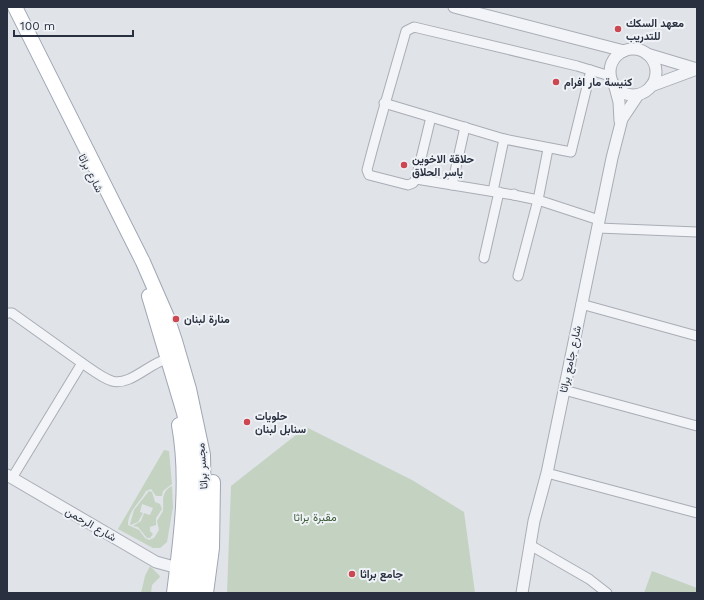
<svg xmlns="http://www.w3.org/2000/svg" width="704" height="600" font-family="'Work Sans',Vazirmatn,sans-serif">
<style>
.green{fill:#c4d2c1}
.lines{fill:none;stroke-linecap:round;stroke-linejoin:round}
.minor-casing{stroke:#a9adb5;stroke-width:11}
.tertiary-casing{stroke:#a9adb5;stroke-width:13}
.primary-casing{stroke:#9fa6b4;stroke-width:16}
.minor{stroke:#f2f4f7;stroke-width:9}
.tertiary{stroke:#f2f4f7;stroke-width:11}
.primary{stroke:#fff;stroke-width:14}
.poi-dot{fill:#cc4752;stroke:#eff2f6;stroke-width:1.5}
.labels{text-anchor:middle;stroke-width:4;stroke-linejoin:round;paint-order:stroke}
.poi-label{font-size:11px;font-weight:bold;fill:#29303f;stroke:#eff2f6;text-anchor:start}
.street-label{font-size:11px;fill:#29303f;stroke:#eff2f6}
.park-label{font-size:11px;fill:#3b5b36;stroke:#eff2f6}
</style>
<rect width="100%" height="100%" fill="#e0e3e8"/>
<g class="green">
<polygon points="306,427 412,480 464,512 475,593 227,593 231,486"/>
<path d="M164,450L169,451L172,484L163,491L162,496H156L151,489L146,491C140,503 128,510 128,525L139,530L145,538L149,540L154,538L159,530L157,521L163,511C164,502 160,492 172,486L173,507L167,542L160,548H153L118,529Z"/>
<polygon points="149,491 152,492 155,502 160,504 162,509 156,518 156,525 150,527 150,531 153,534 150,538 147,538 138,527 133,526 141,521 144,513 150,515 153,508 142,504 140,512 143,513 138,522 131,525 130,524 134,510"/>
<polygon points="150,566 159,575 160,577 152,585 151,593 141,593 145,576"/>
<polygon points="652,571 697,588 697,593 644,593"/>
</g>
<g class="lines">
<g class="minor-casing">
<g id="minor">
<polyline points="384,103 504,139 571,152 591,70"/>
<path d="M431,117L416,179L413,183L408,185L369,175L367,170C379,123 393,77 406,31L414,27L577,66L610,76"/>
<polyline points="416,179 514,195"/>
<polyline points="452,185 465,127"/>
<polyline points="493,191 504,139"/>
<polyline points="514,194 514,195 538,200 599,220"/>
<polyline points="598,228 697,232"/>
<polyline points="484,258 499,192"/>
<polyline points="518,276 538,200 548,149"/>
<polyline points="581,304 697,336"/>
<polyline points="7,313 12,313 82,363 12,478"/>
<path d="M82,363C91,369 102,378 112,381C129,386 148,365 164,360"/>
<polyline points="564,390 697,426"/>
<polyline points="547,473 697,513"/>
<polyline points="530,545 589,579 607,593"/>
</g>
</g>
<g class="tertiary-casing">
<g id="tertiary">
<polyline points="454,7 624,51"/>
<circle cx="633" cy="72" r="23"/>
<polyline points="647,54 697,69"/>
<polyline points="651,86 697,69"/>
<polyline points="615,87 619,102 620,121"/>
<polyline points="7,475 156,562 178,568"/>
<polyline points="522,593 534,521 547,473 612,158 622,119 638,95"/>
</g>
</g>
<g class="primary-casing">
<g id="primary">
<polyline points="15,7 143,262 167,317 175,341 189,389 203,455 204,519 196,593"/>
<polyline points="149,296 184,413 193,455 193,520 185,593"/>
<path d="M174,593C181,538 189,480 179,425"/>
<polyline points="206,593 212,548 213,482"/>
</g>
</g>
<use href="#minor" class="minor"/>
<use href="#tertiary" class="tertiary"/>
<use href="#primary" class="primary"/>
</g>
<g class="poi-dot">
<circle cx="618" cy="29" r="4"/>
<circle cx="556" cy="82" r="4"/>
<circle cx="404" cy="165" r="4"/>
<circle cx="176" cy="319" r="4"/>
<circle cx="247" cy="422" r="4"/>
<circle cx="352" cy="574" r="4"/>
</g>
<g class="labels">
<g class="poi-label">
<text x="626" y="27">معهد السكك<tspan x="626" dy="13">للتدريب</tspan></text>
<text x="564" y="86">كنيسة مار افرام</text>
<text x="412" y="163">حلاقة الاخوين<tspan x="412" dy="13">ياسر الحلاق</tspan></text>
<text x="184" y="323">منارة لبنان</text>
<text x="255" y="420">حلويات<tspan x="255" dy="13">سنابل لبنان</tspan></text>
<text x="360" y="578">جامع براثا</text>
</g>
<g class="street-label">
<text transform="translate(91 173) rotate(63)" y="4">شارع براثا</text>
<text transform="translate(570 359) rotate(-78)" y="4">شارع جامع براثا</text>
<text transform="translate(202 466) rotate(-94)" y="4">مجسر براثا</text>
<text transform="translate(91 524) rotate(30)" y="4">شارع الرحمن</text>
</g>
<g class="park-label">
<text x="315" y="521">مقبرة براثا</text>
</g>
</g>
<rect width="704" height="600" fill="none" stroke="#29303f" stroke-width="16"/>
<path d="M14 30v6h119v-6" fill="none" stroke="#29303f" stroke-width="2"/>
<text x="20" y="30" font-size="12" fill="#29303f" stroke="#eff2f6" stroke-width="3" paint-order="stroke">100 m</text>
</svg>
